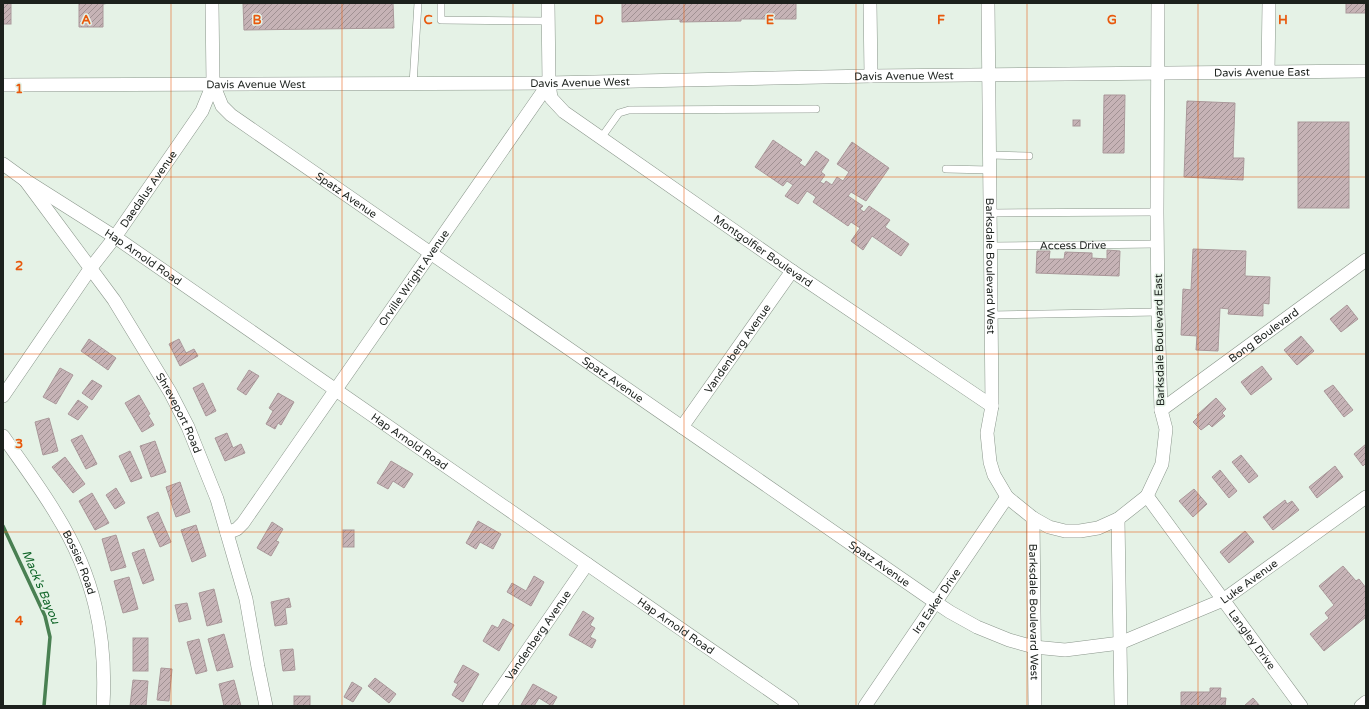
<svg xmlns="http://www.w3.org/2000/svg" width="1369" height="709" font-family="'Varela Round',sans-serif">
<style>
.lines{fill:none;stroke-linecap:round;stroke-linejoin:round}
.stream{stroke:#498052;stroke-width:3.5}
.building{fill:url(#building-hatch);stroke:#aa989a}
.service-casing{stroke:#8a968b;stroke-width:8}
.minor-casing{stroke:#8a968b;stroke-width:14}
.service{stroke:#fff;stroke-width:7}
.minor{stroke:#fff;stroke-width:13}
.grid{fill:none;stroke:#e8590c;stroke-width:1;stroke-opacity:0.55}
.labels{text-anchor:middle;stroke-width:3;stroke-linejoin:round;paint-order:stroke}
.street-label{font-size:11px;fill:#1c211d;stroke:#e5f2e6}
.water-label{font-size:12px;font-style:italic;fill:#116529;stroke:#e5f2e6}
.grid-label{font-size:13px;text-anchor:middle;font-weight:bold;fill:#e8590c;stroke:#e5f2e6;stroke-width:3;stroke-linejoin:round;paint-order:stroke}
</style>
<defs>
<pattern id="building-hatch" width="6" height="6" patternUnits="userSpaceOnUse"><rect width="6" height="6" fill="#c6b3b6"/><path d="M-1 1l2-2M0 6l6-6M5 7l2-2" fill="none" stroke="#a09193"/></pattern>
</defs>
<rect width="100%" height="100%" fill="#e5f2e6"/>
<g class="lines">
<polyline class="stream" points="3,526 45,616 50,637 44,706"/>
</g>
<g class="building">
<rect x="3" y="3" width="8" height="21"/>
<polygon points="79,3 110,3 103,4 103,27 79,27"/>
<polygon points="309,3 393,3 394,28 244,30 243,4"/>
<polygon points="622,3 796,3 796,19 741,19 741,21 680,22 680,19 622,22"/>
<rect x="1346" y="3" width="20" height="10"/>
<polygon points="1104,95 1125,95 1124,153 1103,153"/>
<polygon points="1187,101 1235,103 1233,158 1244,158 1243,180 1184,177"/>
<rect x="1073" y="120" width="7" height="6"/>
<rect x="1298" y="122" width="51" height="86"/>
<polygon points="773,140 802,160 799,163 805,167 816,151 829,160 821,172 825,175 820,182 824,184 826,181 832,185 837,177 843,181 849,172 837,164 852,142 889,168 866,201 851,192 848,196 863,206 860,209 864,212 869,206 890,220 885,227 909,244 901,256 872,236 863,250 851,241 860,228 851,222 848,226 813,202 816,197 807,191 798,204 785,196 793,185 787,181 783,186 755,167"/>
<polygon points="1193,249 1246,251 1245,276 1270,277 1269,304 1263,303 1263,316 1228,314 1229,309 1220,308 1218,351 1196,350 1197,336 1181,335 1183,289 1191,290"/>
<polygon points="1107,250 1120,251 1119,276 1036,273 1037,251 1050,251 1049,259 1064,259 1065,252 1092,253 1092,258 1107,259"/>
<polygon points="1347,305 1358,319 1341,332 1330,319"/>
<polygon points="1301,336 1314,351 1297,365 1284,350"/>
<polygon points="89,339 116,358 108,370 81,351"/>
<polygon points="179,339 186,353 194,349 198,356 180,366 169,344"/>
<polygon points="1262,366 1272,379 1251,395 1241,382"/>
<polygon points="60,368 73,375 56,404 43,397"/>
<polygon points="249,370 259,376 246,395 237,389"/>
<polygon points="92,380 102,386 92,400 82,393"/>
<polygon points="203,383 216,411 206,416 193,388"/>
<polygon points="1333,385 1353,410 1344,417 1324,391"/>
<polygon points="278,393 294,402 281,425 278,423 275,429 266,424 273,411 269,408"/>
<polygon points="139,395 150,414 148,415 154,425 142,432 125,403"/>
<polygon points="1216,398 1226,409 1222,413 1225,416 1212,427 1209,424 1201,430 1193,422 1198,417 1197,415"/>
<polygon points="78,400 88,407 78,420 68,414"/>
<polygon points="49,418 58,451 43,455 35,422"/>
<polygon points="227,433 233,448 241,444 245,453 225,461 215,438"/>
<polygon points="82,435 97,464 86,469 71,440"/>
<polygon points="155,441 166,472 151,477 140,446"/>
<polygon points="1366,444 1366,463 1363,466 1354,454"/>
<polygon points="130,451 142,478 131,482 119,456"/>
<polygon points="1241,455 1258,476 1249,483 1232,462"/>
<polygon points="65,457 85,484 73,493 52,467"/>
<polygon points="391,461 413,474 404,488 393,481 388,489 377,483"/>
<polygon points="1335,466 1343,477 1317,498 1309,487"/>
<polygon points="1220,470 1237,491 1229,498 1212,477"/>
<polygon points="180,482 190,512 176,517 166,487"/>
<polygon points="116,488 125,503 115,509 106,495"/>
<polygon points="1194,489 1207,504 1193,517 1179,501"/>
<polygon points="92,493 109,523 95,530 79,501"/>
<polygon points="1285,500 1287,504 1292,501 1299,510 1273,530 1263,517"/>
<polygon points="158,512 171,542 160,547 147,517"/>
<polygon points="478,521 501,534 493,549 480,542 476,549 466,543"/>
<polygon points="272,522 283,529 276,541 279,542 271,556 257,548"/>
<polygon points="196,525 206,556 192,562 181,530"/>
<rect x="343" y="530" width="11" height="17"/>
<polygon points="1245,531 1254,542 1229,563 1220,552"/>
<polygon points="116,535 126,567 111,571 102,539"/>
<polygon points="144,549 154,580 143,584 132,553"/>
<polygon points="1343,566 1356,581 1359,579 1366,588 1366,617 1324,651 1310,634 1329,618 1325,613 1334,605 1319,586"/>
<polygon points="534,576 544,582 531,606 507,592 512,583 526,591"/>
<polygon points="129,577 138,609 123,613 114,581"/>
<polygon points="214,589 222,622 207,626 199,593"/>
<polygon points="289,598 291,607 285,608 287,624 275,626 271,602"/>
<polygon points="187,603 191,619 179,622 175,605"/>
<polygon points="583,611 594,618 590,625 595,628 590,637 596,640 592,648 569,635"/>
<polygon points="503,619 514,625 499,651 483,641 492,625 498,628"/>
<polygon points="224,634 233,667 217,671 208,639"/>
<rect x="133" y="638" width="15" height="33"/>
<polygon points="199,639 207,671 196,674 187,642"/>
<polygon points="293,649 295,670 283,671 280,650"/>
<polygon points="463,665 479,674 463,702 452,695 458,684 454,682"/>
<polygon points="161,668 172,669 169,701 157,700"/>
<polygon points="375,678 396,694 389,703 368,686"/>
<polygon points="133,680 148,681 146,706 130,706"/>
<polygon points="234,680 241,706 224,706 219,684"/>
<polygon points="352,682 362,688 353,702 344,697"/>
<polygon points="533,684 557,697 552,706 539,698 534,706 521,705"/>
<polygon points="1210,688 1221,688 1220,698 1226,698 1225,706 1181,706 1181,692 1210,692"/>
<rect x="294" y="696" width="16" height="10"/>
<polygon points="1253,698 1260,706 1244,706"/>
</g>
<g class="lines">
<g class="service-casing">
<g id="service">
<polyline points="441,3 441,20 548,21"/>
<polyline points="413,84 418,3"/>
<polyline points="601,138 619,113 629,110 816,109"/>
<polyline points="990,155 1029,156"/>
<polyline points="946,169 990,170"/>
<polyline points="990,213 1157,212"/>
<path id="s1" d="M990,246L1157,244"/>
<polyline points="991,315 1158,312"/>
</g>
</g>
<g class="minor-casing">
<g id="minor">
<polyline points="870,3 871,76"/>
<path id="s2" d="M988,3L992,406L987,433L990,462L994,475L1007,497L1033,518L1049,527L1065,531H1080L1098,528L1118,519L1147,496L1162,464L1166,429L1161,410L1158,312L1157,212L1158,3"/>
<polyline points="1268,72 1269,3"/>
<path id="s3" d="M549,83L551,98L564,112L792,271L992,406"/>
<path id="s4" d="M213,84L222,106L231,115L935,602L950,612L977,627L1009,640L1034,647L1065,650L1120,643L1223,600L1366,497"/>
<path id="s5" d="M3,85L549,83L871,76L1366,71"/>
<path id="s6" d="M3,164L25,180L114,300L170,392L188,427L217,499L246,599L258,667L266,706"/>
<path id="s7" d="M25,180L115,237L792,706"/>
<path id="s8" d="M3,396L90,269L115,237L202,111L213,84L212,3"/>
<path id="s9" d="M1161,410L1366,260"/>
<path id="s10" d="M682,427L792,271"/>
<path id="s11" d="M3,436C21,462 40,487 56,514C94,575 107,635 103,706"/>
<path id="s12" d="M1147,496L1301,706"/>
<path id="s13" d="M1033,518L1035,706"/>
<polyline points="1118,519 1121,706"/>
<path id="s14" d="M227,533L237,529L243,523L549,83L548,3"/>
<path id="s15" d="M489,706L587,564"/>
<path id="s16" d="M865,706L1007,497"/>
<polyline points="1361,706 1366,702"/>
</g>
</g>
<use href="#service" class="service"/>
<use href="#minor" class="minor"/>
</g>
<path class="grid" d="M171,3V706M342,3V706M513,3V706M684,3V706M856,3V706M1027,3V706M1198,3V706M3,177H1366M3,354H1366M3,532H1366"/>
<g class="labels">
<g class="street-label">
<text dy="4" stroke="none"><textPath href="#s5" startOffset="1259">Davis Avenue East</textPath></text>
<text dy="4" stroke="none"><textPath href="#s5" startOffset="901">Davis Avenue West</textPath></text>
<text dy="4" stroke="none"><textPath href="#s5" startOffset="577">Davis Avenue West</textPath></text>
<text dy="4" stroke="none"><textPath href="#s5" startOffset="253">Davis Avenue West</textPath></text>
<text dy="4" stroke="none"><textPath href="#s8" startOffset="253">Daedalus Avenue</textPath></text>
<text dy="4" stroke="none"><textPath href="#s4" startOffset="177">Spatz Avenue</textPath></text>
<text dy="4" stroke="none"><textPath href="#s1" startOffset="83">Access Drive</textPath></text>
<text dy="4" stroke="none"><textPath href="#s3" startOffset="277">Montgolfier Boulevard</textPath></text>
<text dy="4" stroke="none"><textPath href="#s7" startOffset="141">Hap Arnold Road</textPath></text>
<text dy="4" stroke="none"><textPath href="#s2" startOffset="263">Barksdale Boulevard West</textPath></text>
<text dy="4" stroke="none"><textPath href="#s14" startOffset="318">Orville Wright Avenue</textPath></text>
<text dy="4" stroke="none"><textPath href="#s9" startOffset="127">Bong Boulevard</textPath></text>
<text transform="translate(1159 340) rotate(-91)" y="4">Barksdale Boulevard East</text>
<text dy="4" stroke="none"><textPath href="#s10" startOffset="96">Vandenberg Avenue</textPath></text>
<text dy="4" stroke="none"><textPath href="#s4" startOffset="501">Spatz Avenue</textPath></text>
<text dy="4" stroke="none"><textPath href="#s6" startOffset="307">Shreveport Road</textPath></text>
<text dy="4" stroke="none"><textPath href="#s7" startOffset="465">Hap Arnold Road</textPath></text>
<text dy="4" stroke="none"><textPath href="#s11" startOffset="148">Bossier Road</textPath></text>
<text dy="4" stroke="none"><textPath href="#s4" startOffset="825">Spatz Avenue</textPath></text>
<text dy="4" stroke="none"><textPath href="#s4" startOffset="1232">Luke Avenue</textPath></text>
<text dy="4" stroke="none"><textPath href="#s16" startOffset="127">Ira Eaker Drive</textPath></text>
<text dy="4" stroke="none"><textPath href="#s13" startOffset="94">Barksdale Boulevard West</textPath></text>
<text dy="4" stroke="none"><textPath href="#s7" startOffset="789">Hap Arnold Road</textPath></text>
<text dy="4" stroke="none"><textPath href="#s15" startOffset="86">Vandenberg Avenue</textPath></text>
<text dy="4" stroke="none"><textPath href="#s12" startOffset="178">Langley Drive</textPath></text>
</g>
<g class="water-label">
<text transform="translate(41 587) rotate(67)" y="4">Mack's Bayou</text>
</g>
</g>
<g class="grid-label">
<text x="86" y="24">A</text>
<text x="257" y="24">B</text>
<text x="428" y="24">C</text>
<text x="599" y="24">D</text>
<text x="770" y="24">E</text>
<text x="941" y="24">F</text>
<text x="1112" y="24">G</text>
<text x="1283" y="24">H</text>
<text x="19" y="93">1</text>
<text x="19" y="270">2</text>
<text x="19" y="448">3</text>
<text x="19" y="625">4</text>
</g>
<rect width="1369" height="709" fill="none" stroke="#1c211d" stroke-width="8"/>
</svg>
